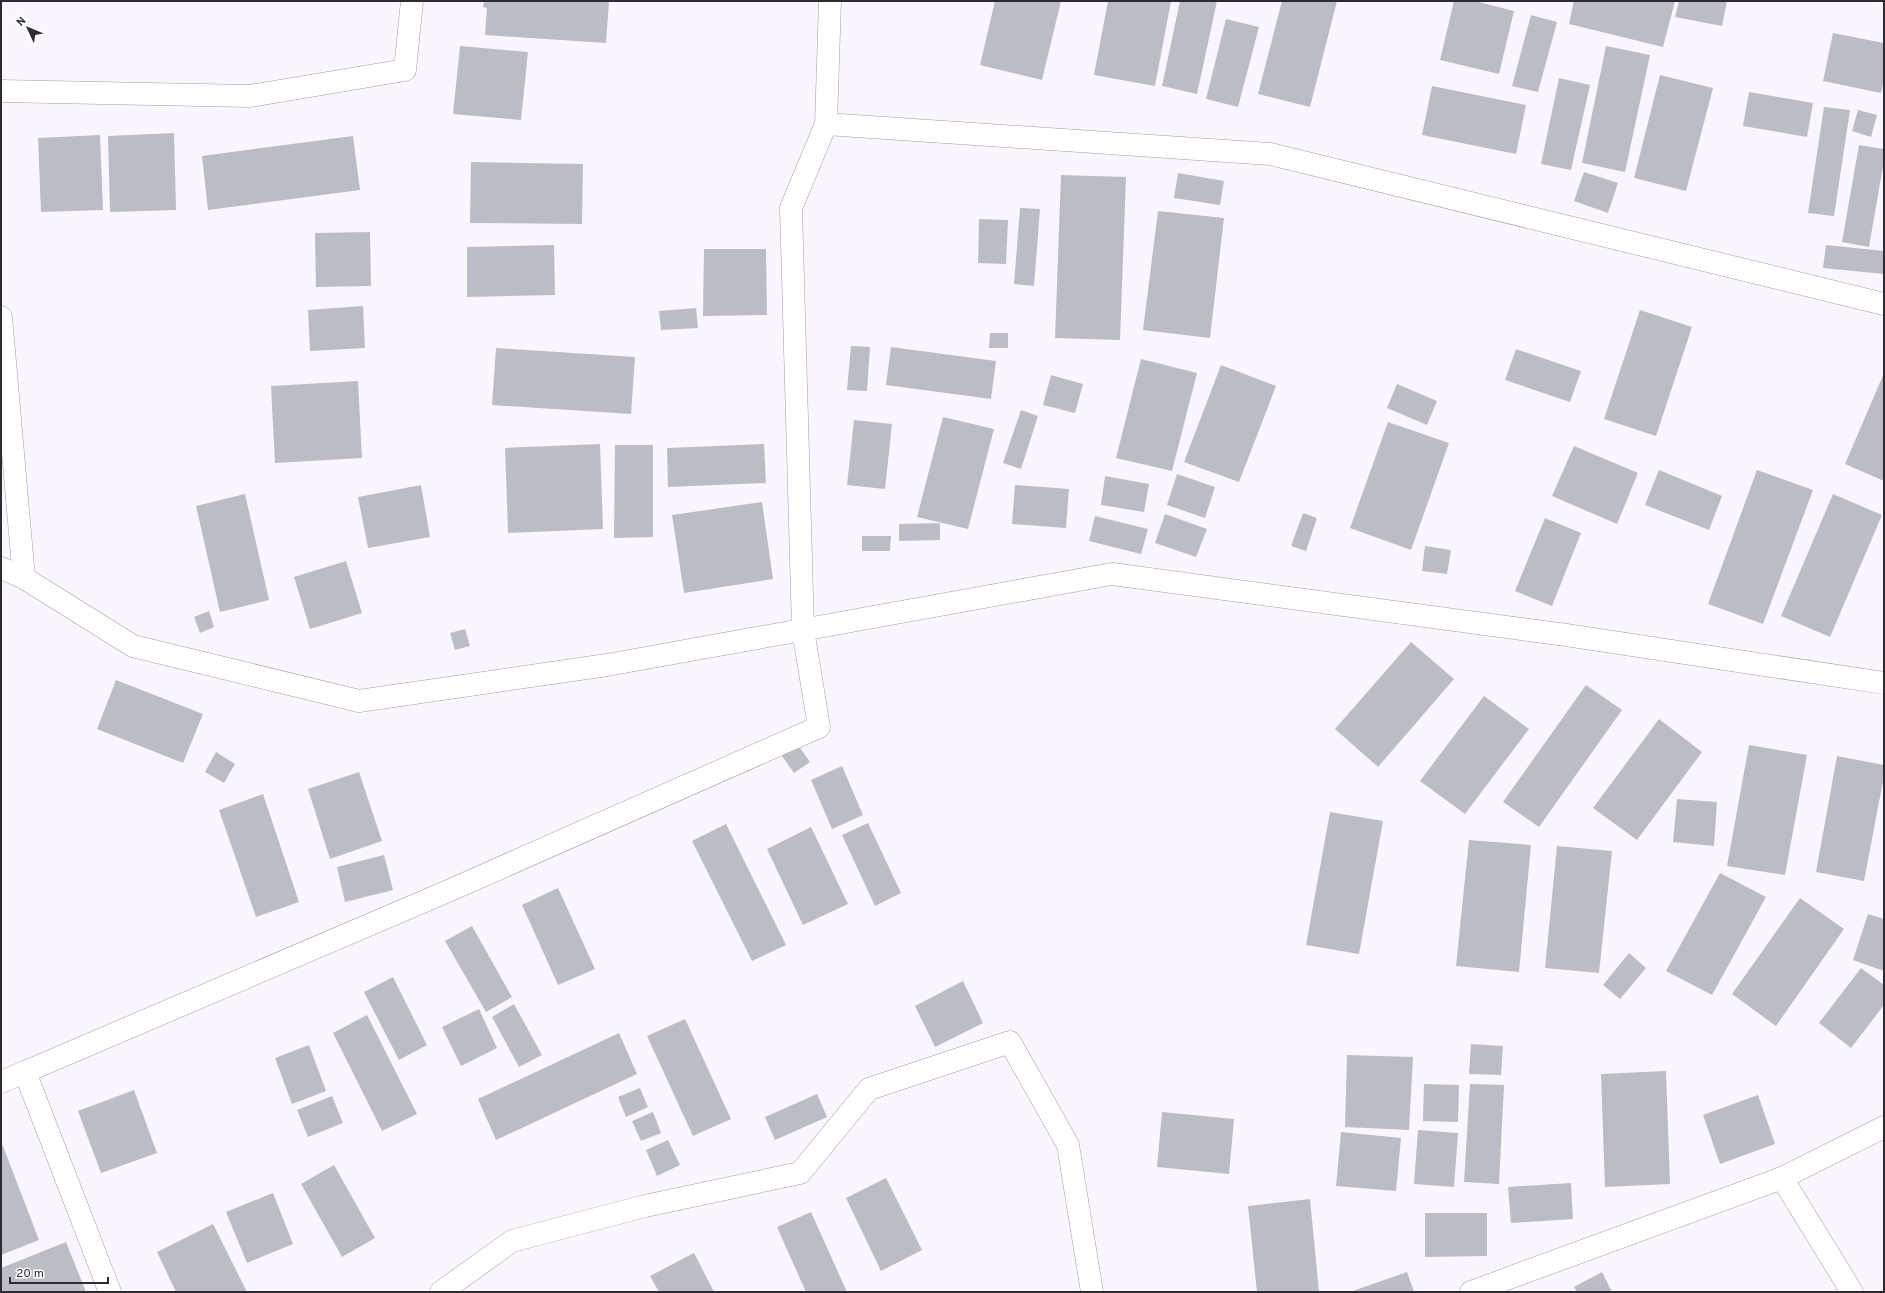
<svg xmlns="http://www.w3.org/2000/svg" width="1885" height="1293" font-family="Overpass,sans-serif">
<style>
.building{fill:#bbbdc6}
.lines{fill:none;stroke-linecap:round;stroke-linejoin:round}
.street-casing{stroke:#a19da6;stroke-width:23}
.secondary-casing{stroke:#a19da6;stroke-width:23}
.street{stroke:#fff;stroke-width:22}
.secondary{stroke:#fff;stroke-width:22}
</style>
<rect width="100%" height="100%" fill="#faf5ff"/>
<g class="building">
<polygon points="484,1 609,1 606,43 485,35 487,8 483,7"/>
<polygon points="995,1 1061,1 1042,80 980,65"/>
<polygon points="1108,1 1171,1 1155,86 1094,75"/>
<polygon points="1180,1 1217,1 1197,94 1162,86"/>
<polygon points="1282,1 1337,1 1310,107 1258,94"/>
<polygon points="1454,1 1475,1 1514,11 1499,74 1440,60"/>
<polygon points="1574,1 1675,1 1663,47 1569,24"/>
<polygon points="1679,1 1727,1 1722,26 1675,17"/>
<polygon points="1531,15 1557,22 1538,92 1512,86"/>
<polygon points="1226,19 1259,27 1238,107 1206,99"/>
<polygon points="1833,33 1884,43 1884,80 1881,93 1823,81"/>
<polygon points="460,46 528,52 521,120 453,114"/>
<polygon points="1606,46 1650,55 1625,172 1582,163"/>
<polygon points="1660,75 1713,88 1686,191 1634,178"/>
<polygon points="1559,78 1590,85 1571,170 1541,164"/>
<polygon points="1432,86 1526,105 1516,154 1422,135"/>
<polygon points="1749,92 1813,103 1807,137 1743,126"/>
<polygon points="1824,107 1850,110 1834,216 1808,213"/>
<polygon points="1858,110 1877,115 1871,137 1852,131"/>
<polygon points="174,133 176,210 110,212 108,136"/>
<polygon points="100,135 103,210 41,212 38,138"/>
<polygon points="353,136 360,190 208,210 202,156"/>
<polygon points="1859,145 1884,149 1884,160 1869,247 1842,242"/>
<polygon points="471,162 583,164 582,224 470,223"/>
<polygon points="1584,172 1618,183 1608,213 1574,201"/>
<polygon points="1178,173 1224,181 1220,205 1174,198"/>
<polygon points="1061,175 1126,177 1120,340 1055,338"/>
<polygon points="1020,208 1040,209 1034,286 1014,284"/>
<polygon points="1158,211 1224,218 1210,338 1143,330"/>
<polygon points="979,219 1008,220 1006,264 978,263"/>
<polygon points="370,232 371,286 316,287 315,233"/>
<polygon points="554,245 555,295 467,297 467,247"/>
<polygon points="1826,245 1884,251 1884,274 1823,268"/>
<polygon points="704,249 766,249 767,315 703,316"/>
<polygon points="363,306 365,348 310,351 308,310"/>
<polygon points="696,308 698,328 661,330 659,311"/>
<polygon points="1640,310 1692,327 1656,436 1604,419"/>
<polygon points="990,333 1008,333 1008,348 989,348"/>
<polygon points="851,346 870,347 867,391 847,390"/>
<polygon points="891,347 996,361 991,399 886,385"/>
<polygon points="496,348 635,357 631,414 492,405"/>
<polygon points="1516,349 1581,371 1570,402 1505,380"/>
<polygon points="1141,359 1197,373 1172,471 1116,458"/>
<polygon points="1221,365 1276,386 1239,482 1184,462"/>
<polygon points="1884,373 1884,481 1845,464"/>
<polygon points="1051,375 1083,384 1075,413 1043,405"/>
<polygon points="358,381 362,458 275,463 271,386"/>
<polygon points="1397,384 1437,401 1427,425 1387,408"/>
<polygon points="1021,410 1038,416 1021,469 1003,463"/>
<polygon points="943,417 994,429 968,529 917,517"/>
<polygon points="854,420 892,424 885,489 847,485"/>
<polygon points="1388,422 1449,443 1411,550 1350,528"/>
<polygon points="600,444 603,529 508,533 505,448"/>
<polygon points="764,444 766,483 668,487 667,448"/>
<polygon points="615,445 653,445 653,537 614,538"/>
<polygon points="1574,446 1638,473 1617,524 1552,496"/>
<polygon points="1659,470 1722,496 1709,530 1645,505"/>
<polygon points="1757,470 1813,490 1763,624 1708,604"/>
<polygon points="1177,474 1215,487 1205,518 1167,505"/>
<polygon points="1105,476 1149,484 1144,512 1101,505"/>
<polygon points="421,485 430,537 368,548 358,497"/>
<polygon points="1015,485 1069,489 1066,528 1012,524"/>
<polygon points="245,494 269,600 220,612 196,506"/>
<polygon points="1833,494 1882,515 1830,637 1781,616"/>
<polygon points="762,502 773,579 684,593 672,515"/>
<polygon points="1303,513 1317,518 1306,551 1291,546"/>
<polygon points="1165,514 1207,529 1196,557 1155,543"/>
<polygon points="1095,516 1148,529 1141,554 1089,541"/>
<polygon points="1545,518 1581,533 1552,606 1515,591"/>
<polygon points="940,523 940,540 899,541 899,524"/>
<polygon points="862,536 891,536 890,551 862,551"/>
<polygon points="1425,546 1451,550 1447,574 1422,571"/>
<polygon points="346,561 362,613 310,629 294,577"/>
<polygon points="209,611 214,627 200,633 194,617"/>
<polygon points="465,629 470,646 455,650 450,633"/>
<polygon points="1411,642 1454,679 1378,767 1335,729"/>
<polygon points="116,680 203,714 183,763 97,729"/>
<polygon points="1586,685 1622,710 1539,827 1503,802"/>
<polygon points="1484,696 1529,729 1465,814 1420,781"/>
<polygon points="1659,719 1702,752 1637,840 1593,808"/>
<polygon points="798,745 810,762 794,773 782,756"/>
<polygon points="1749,745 1807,755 1785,875 1727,866"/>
<polygon points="216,752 235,764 224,783 205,772"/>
<polygon points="1837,756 1884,765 1884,776 1864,881 1816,872"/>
<polygon points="842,766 863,815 832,829 811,780"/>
<polygon points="359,772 382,841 330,859 308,789"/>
<polygon points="263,794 299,902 256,917 219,810"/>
<polygon points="1677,799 1717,802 1714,846 1673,842"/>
<polygon points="1330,812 1383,821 1359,954 1306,945"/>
<polygon points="868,823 901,893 875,906 842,835"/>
<polygon points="726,824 786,945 752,961 692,841"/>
<polygon points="811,827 848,904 803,925 767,849"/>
<polygon points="1469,840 1531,845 1519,972 1456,966"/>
<polygon points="1557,846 1612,851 1599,973 1545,968"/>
<polygon points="384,855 393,890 345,902 337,867"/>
<polygon points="1720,873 1766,897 1712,995 1666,971"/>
<polygon points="558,888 595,969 558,985 522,905"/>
<polygon points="1800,898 1844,929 1776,1026 1732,994"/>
<polygon points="1868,914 1884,919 1884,971 1853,960"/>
<polygon points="472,926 512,997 486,1012 445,941"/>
<polygon points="1629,953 1646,968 1620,999 1603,985"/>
<polygon points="1861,968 1884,985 1884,1005 1851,1048 1819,1023"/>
<polygon points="393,977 427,1045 399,1060 364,992"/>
<polygon points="963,981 983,1023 935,1047 915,1006"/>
<polygon points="514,1004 542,1055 519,1067 492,1017"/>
<polygon points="479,1009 497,1048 461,1066 442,1027"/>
<polygon points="367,1015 417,1114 382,1131 333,1033"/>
<polygon points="685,1019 731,1119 693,1136 647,1036"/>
<polygon points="619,1033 637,1074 496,1140 478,1099"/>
<polygon points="1471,1044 1503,1046 1501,1075 1469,1074"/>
<polygon points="309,1045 326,1091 292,1104 275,1058"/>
<polygon points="1347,1055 1413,1057 1409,1130 1345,1127"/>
<polygon points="1666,1071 1670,1184 1605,1187 1601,1074"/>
<polygon points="1424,1084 1459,1085 1458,1122 1423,1121"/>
<polygon points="1470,1084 1504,1085 1499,1184 1464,1182"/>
<polygon points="640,1088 648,1107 626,1117 618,1097"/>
<polygon points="134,1090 157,1153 101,1173 78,1111"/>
<polygon points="817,1094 827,1117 775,1140 765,1117"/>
<polygon points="1758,1095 1775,1144 1720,1164 1703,1115"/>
<polygon points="332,1096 343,1123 308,1137 297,1110"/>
<polygon points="653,1112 661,1133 641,1141 632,1121"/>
<polygon points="1162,1112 1234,1119 1229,1174 1157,1167"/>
<polygon points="1418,1130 1458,1133 1454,1187 1414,1184"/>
<polygon points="1341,1132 1401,1138 1396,1191 1336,1186"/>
<polygon points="668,1140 680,1165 657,1176 646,1150"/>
<polygon points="1,1141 39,1240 1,1255"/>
<polygon points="334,1165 375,1238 342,1257 301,1184"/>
<polygon points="886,1178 922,1250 881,1271 846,1198"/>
<polygon points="1571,1183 1573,1219 1511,1223 1508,1187"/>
<polygon points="273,1193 293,1244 247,1263 226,1212"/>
<polygon points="1310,1199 1319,1292 1257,1292 1248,1206"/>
<polygon points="811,1212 847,1292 806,1292 777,1227"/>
<polygon points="1425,1213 1487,1213 1487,1256 1425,1257"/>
<polygon points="213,1224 247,1292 176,1292 157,1252"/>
<polygon points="66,1242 86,1292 1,1292 1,1268"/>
<polygon points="694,1253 714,1292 659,1292 650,1276"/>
<polygon points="1407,1272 1414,1292 1350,1292"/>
<polygon points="1602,1272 1612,1292 1577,1292 1574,1287"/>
</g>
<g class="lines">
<g class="street-casing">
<g id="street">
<polyline points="1,91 250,96 405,70 412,1"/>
<polyline points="826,124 1270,154 1884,304"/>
<polyline points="1,317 24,578"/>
<polyline points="1,1082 25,1072"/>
<polyline points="1782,1178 1852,1292"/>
<polyline points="110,1292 25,1072 446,892 819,727 803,630 791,208 826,124 830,1"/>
<polyline points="441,1292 512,1241 645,1206 800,1173 869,1089 1010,1042 1068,1145 1092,1292"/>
</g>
</g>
<g class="secondary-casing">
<g id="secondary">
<polyline points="1,568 24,578 133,646 359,701 607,665 1112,574 1566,635 1884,683"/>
<polyline points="1471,1292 1782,1178 1884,1127"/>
</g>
</g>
<use href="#street" class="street"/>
<use href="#secondary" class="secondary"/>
</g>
<rect width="1885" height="1293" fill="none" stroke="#2d2b2f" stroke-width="4"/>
<g transform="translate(28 28) rotate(314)" stroke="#ffffff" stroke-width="3" paint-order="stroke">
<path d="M0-3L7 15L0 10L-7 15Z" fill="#2d2b2f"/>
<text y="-6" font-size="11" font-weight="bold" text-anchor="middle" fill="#2d2b2f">N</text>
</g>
<path d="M10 1277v6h98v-6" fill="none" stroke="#2d2b2f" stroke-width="2"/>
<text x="16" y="1277" font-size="12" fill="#2d2b2f" stroke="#ffffff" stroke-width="3" paint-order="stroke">20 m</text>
</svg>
